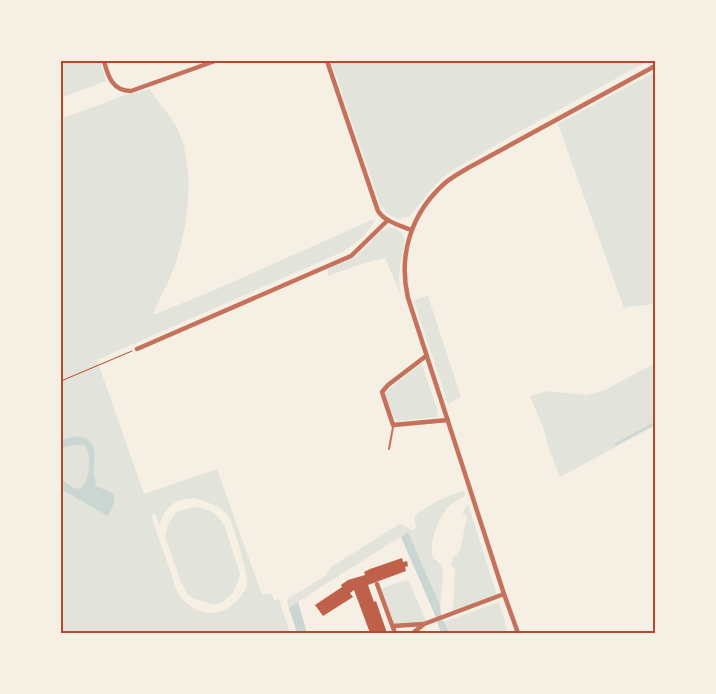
<svg xmlns="http://www.w3.org/2000/svg" width="716" height="694" font-family="Signika,sans-serif">
<style>
.green{fill:#e2e4dc;fill-rule:evenodd}
.water{fill:#c9d6d2}
.lines{fill:none;stroke-linecap:round;stroke-linejoin:round}
.stream{stroke:#c9d6d2;stroke-width:2.5}
.building{fill:#bf614a}
.path{stroke:#b5482f;stroke-width:1}
.service{stroke:#c5725c;stroke-width:2}
.minor{stroke:#c5725c;stroke-width:4.5}
.neatline{fill:none;stroke:#b5482f;stroke-width:2}
</style>
<rect width="100%" height="100%" fill="#f6efe4"/>
<g class="green">
<polygon points="61,61 100,61 106,81 61,98"/>
<polygon points="331,61 648,61 515,134 453,170 441,179 430,191 410,216 404,218 398,219 387,214 380,204"/>
<path d="M655,72V302C644,308 635,304 624,308L558,124Z"/>
<path d="M149,89C158,101 168,113 176,126C196,165 189,222 176,262C170,281 159,297 153,315L210,292L376,218C370,232 355,245 342,252L97,360L144,494L217,469L262,595L271,593L274,600L279,599L290,633H61V119L128,94L136,93ZM194,498C205,501 220,506 228,515C233,523 249,576 247,584C246,589 243,594 240,597C226,615 204,619 187,603C184,601 180,598 179,595C175,588 173,578 170,570C164,552 157,534 151,516L156,514L159,526C165,507 174,499 194,498Z"/>
<path d="M390,227C396,229 403,231 404,239C405,244 403,250 402,255C399,268 398,282 401,295L385,258L364,263L328,276V269C338,264 351,260 360,253C371,244 376,231 390,227Z"/>
<polygon points="428,296 461,397 448,404 414,302 414,300"/>
<polygon points="655,363 655,426 560,477 548,446 545,432 530,396 548,391 586,395 594,393 605,390"/>
<polygon points="421,364 422,365 437,409 438,417 397,421 394,418 385,394 386,392"/>
<path d="M464,490L465,496C460,499 454,502 449,506C440,514 428,544 433,556C436,563 442,562 443,572C443,582 441,592 441,603L440,605L408,532L327,583L289,608L287,601L288,599L325,576L331,567L398,525L401,524L412,530L417,527L415,524V517L417,513L439,500Z"/>
<polygon points="468,504 497,595 453,612 455,569 451,565 453,557 457,556 460,550 467,516 463,514 463,512"/>
<path d="M197,507C210,509 218,515 225,527L240,574L237,584L232,594L221,603L217,604H212L195,599L187,594L181,582L165,537L167,527L176,512L182,510Z"/>
<polygon points="406,580 409,582 426,621 422,622 395,625 382,591 383,588"/>
<polygon points="499,602 508,633 449,633 444,622"/>
</g>
<g class="water">
<path d="M77,436C106,441 88,465 96,482L95,486C115,493 120,494 108,515H106L61,489V480L74,488L80,489C90,481 92,455 85,445C78,444 68,445 61,449V440Z"/>
<polygon points="408,532 440,605 441,615 449,633 441,633 435,615 401,537"/>
<polygon points="298,602 307,633 297,633 289,608"/>
</g>
<g class="lines">
<polyline class="stream" points="616,444 655,423"/>
</g>
<polygon class="building" points="402,558 403,562 407,561 408,566 405,567 406,571 368,585 374,602 376,601 387,633 370,633 354,590 350,593 353,597 323,616 315,605 342,587 341,585 348,580 365,575 364,572 370,569"/>
<g class="lines">
<polyline class="path" points="61,381 132,351"/>
<polyline class="service" points="389,449 393,427"/>
<g class="minor">
<path d="M104,61C108,77 113,91 131,91L215,61"/>
<path d="M327,61L378,211C385,222 400,225 411,230"/>
<polyline points="137,349 351,256 388,220"/>
<polyline points="426,356 388,385 382,392 393,425 448,420"/>
<polyline points="377,584 395,633"/>
<polyline points="424,624 504,594"/>
<polyline points="393,626 424,624 413,633"/>
<path d="M518,633L504,594L408,298C398,255 411,213 445,183C452,177 460,173 468,168L655,66"/>
</g>
</g>
<rect width="716" height="694" fill="none" stroke="#f6efe4" stroke-width="125"/>
<rect x="62" y="62" width="592" height="570" class="neatline"/>
</svg>
